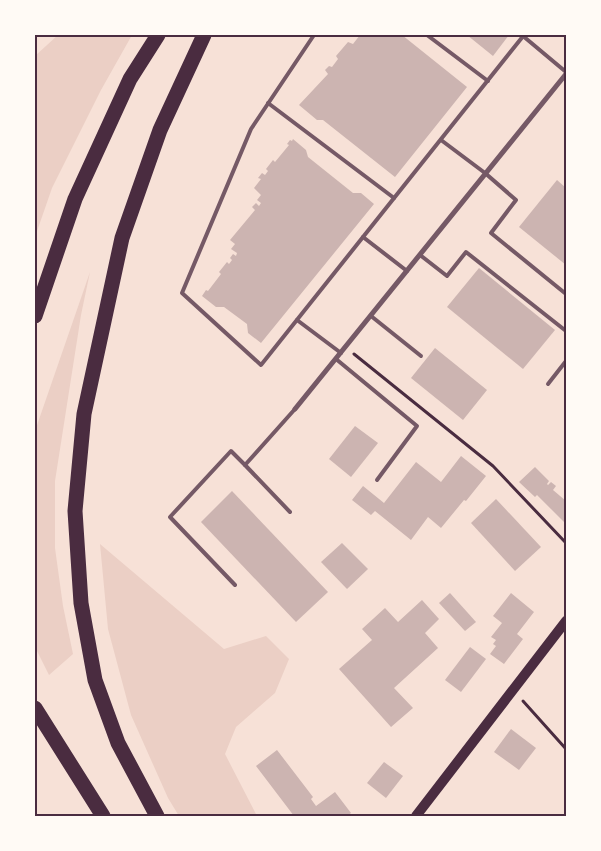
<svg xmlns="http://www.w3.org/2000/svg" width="601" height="851" font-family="'Work Sans',sans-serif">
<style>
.green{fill:#ebcfc5}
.building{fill:#ccb4b1}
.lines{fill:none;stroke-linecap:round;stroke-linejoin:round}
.path{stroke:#4a2c40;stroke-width:3}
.service{stroke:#755966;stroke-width:4}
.minor{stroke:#755966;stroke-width:5}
.secondary{stroke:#4a2c40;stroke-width:10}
.motorway{stroke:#4a2c40;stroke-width:15}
.neatline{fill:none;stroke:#4a2c40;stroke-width:2}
</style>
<rect width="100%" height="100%" fill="#f7e1d7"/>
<g class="green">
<polygon points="58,35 132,35 101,90 52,188 35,237 35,56"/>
<polygon points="90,272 81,315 55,481 55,548 63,606 73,654 49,675 35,647 35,431"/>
<polygon points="100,544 224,649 266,636 289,659 275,693 236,727 225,754 257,816 179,816 168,798 131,715 108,629"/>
</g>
<g class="building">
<polygon points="360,35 402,35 467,87 395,177 323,120 317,120 299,105 328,74 325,70 329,66 332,67 338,59 336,56 348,42 353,44"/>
<polygon points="467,35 509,35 493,56"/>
<polygon points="293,139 306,150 308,157 353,193 361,193 374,204 261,343 248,333 247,324 224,307 216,307 202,296 206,290 208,291 221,274 219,272 227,262 229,264 232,260 230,258 233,254 236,256 237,253 231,249 235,244 230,240 255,210 252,207 256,203 259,206 261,203 257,200 261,195 254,188 261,179 258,178 262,173 265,175 268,171 266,169 273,160 275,162 289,145 287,144 290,140 292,141"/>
<polygon points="557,180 566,188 566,265 519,227"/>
<polygon points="479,268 555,330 523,369 447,307"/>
<polygon points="435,348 487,390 463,420 411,378"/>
<polygon points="355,426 378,443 351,477 329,459"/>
<polygon points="461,456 486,476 466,501 464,500 441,528 428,517 411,540 375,511 371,515 352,500 363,486 384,503 416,462 441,482"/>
<polygon points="535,467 549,481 547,484 548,485 551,482 556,486 553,490 566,501 566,524 537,495 535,497 519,482"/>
<polygon points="232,491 328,592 296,622 201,522"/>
<polygon points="496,499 541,547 515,571 471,523"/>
<polygon points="342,543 368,569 347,589 321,562"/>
<polygon points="450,593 476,622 465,631 439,603"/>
<polygon points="511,593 534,612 517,634 523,639 504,664 490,654 496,646 493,644 496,640 491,637 502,623 493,616"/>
<polygon points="422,600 439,619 425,633 438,648 394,688 413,708 391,727 339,669 372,640 362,629 385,608 398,622"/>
<polygon points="470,647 486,659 461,692 445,680"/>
<polygon points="511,729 536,748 519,770 494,752"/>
<polygon points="277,750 313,797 311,799 316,806 335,792 351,813 347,816 294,816 256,766"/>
<polygon points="384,762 403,776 386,798 367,783"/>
</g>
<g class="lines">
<g class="path">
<polyline points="354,354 493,466 566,543"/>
<polyline points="523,701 566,749"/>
</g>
<g class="service">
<polyline points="314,35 251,129 182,293 261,365 524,35"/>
<polyline points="427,35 488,81"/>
<polyline points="523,36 566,72"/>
<polyline points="268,103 394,198"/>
<polyline points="441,140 485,173 516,200 491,233 566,294"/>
<polyline points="363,237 407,271"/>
<polyline points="420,255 447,276 466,252 566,331"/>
<polyline points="371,316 421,356"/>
<polyline points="297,320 341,353"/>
<polyline points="336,359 417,426 377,480"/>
<polyline points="548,384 566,361"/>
<polyline points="290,512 245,465 295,409"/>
<polyline points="235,585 170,517 231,451 245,465"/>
</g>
<polyline class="minor" points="295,409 566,74"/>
<polyline class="secondary" points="416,816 566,621"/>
<g class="motorway">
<polyline points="35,316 75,199 130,79 158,35"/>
<polyline points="35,708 103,816"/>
<polyline points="157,816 118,743 95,680 81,603 75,511 84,414 122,238 160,130 204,35"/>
</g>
</g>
<rect width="601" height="851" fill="none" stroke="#fffaf5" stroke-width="72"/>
<rect x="36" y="36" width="529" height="779" class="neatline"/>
</svg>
